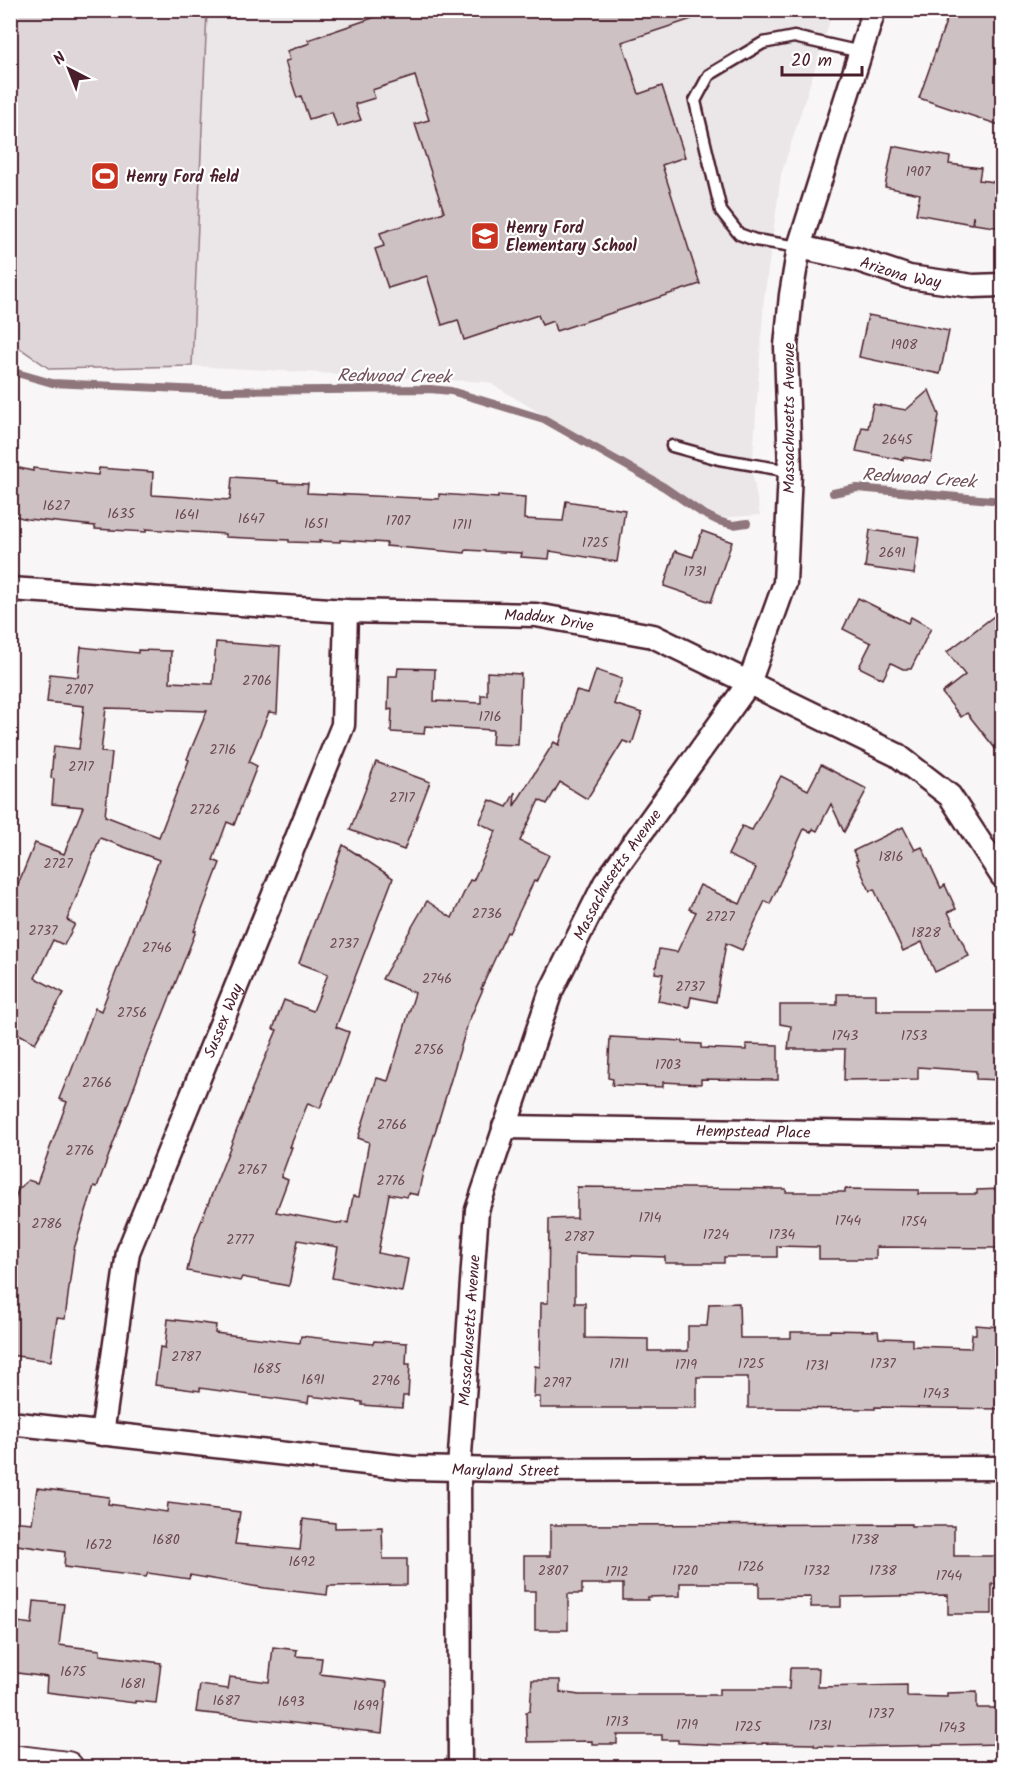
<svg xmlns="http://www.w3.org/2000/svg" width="1013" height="1778" font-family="Kalam,sans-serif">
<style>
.built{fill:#ebe6e8}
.green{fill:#ded6d9;stroke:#947a82;stroke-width:1.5}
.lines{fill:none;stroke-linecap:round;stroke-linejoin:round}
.stream{stroke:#8f747b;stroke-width:8}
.building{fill:#cdc1c4;stroke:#4a1f2b;stroke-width:1.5;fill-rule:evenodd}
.service-casing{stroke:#4a1f2b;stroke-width:15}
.minor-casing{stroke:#4a1f2b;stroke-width:27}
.secondary-casing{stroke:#4a1f2b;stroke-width:36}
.service{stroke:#fff;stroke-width:10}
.minor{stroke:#fff;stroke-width:22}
.secondary{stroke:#fff;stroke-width:32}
.labels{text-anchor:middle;stroke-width:4.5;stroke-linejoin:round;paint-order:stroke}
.number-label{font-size:14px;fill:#6b4851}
.poi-label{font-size:16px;font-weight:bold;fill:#4a1f2b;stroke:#fff;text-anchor:start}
.street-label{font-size:16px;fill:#4a1f2b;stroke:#fff}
.water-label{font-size:18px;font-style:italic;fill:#72515a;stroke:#fff}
</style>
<rect width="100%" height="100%" fill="#f8f6f7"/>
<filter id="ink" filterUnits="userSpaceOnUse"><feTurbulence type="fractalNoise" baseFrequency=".0167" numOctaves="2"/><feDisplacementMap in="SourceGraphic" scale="12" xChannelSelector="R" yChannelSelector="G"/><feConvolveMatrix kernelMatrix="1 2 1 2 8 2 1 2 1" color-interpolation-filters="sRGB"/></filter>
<g filter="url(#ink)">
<polygon class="built" points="207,11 833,11 781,175 764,298 752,471 760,515 719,518 488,382 192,366"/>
<polygon class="green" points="10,11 207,11 192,366 50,369 11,342"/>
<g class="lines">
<g class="stream">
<polyline points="10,371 52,383 224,391 430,389 451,391 471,397 544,419 664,487 702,513 718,521 733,525 747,523"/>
<polyline points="833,493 857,488 1002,501"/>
</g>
</g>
<g class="building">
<polygon points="396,10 704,10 704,15 622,42 639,94 662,86 685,157 662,165 700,284 556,331 553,321 542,325 538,315 464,340 458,320 442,325 427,276 388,288 375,249 384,246 380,233 444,212 415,124 429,120 415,76 372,90 375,98 355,104 361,120 337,127 332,112 309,119 301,96 297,98 285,61 290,60 287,51 310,43 308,40"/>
<polygon points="950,10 1002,10 1002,126 919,98"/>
<polygon points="893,146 950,157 949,164 981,168 979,180 1002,183 1002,228 974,224 973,216 972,224 916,214 920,194 885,187"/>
<polygon points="868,315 949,331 940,374 859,357"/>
<polygon points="929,390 939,415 931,462 903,457 903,460 856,451 862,427 868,428 873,404 906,410"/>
<polygon points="10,466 33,471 33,468 98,475 99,468 153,472 152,495 230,500 232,477 264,479 264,480 278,481 278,483 308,484 307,493 439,499 439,494 498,498 498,495 525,497 524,519 563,521 566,501 625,510 617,562 550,551 549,559 521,557 522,553 466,550 465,553 386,546 387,543 340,540 340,542 319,541 320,543 289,542 289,540 225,537 225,534 146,529 146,532 95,529 95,526 27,519 10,515"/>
<polygon points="870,530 919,537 914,574 865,567"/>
<polygon points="702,531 732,542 711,602 664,586 675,551 693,557"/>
<polygon points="858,598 908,623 911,617 931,628 911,669 903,669 891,663 883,679 859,667 871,643 843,629"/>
<polygon points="1002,610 1002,757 967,713 961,717 942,693 965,675 947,652"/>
<path d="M216,642L280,647L277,713L269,712L249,762L257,766L234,825L227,822L213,860L220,863L194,931H196L149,1050H148L97,1187L94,1186L74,1249L65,1319L57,1318L51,1361L10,1355V1214L18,1190L28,1180L37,1183L67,1102L59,1099L68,1077H69L95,1008L101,1011L159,860L100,838L67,920L75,924L64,945L53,940L35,978L64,993L35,1043L10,1029V904L35,843L64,854L83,807L52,804L54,779L51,778L54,746L79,749L84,706L47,702L50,674L78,677L81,647L138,653V650L171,651L170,682L213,684ZM106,708L207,711L187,759L189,760L159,837L105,816L112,753L101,752Z"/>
<polygon points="398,668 435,669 434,701 481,703 481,695 487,695 487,672 521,674 518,745 492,744 493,730 425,726 424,734 391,732 392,709 388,710 389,676 397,676"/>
<polygon points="596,670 622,679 614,704 642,713 632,744 623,741 587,799 560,782 547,804 539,800 520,841 549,855 536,882 534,881 509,933 507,932 481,989 483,989 468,1023 423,1172 418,1195 408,1193 407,1197 389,1194 378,1253 408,1259 402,1292 332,1278 338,1247 298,1240 289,1286 242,1277 240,1281 187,1271 194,1240 252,1091 251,1091 277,1030 273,1029 284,1000 313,1011 328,974 299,963 343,845 393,878 336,1027 349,1032 338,1064 320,1108 308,1103 290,1147 292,1147 281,1177 288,1180 276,1212 341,1224 342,1222 348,1223 353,1196 359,1197 369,1142 358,1138 377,1078 388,1081 415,993 382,979 427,901 452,918 470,880 473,881 496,831 479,823 490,800 507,807 515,792 514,806 554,742 559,745 576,691 588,694"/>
<polygon points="376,762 430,782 404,850 350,830"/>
<polygon points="821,765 867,789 844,832 831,804 817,831 813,829 811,832 804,829 770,904 765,901 742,950 726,943 716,1002 691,997 689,1007 658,1001 663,974 655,973 659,949 677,952 696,912 689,909 700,885 740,904 756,868 728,855 742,826 752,830 781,776 808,790"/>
<polygon points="903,827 915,850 922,847 941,888 945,885 956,909 948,912 969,956 935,972 922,942 903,951 874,889 870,891 856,861 858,860 853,851"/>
<polygon points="837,994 876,994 876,1011 996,1011 996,1019 1002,1019 1002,1080 976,1079 976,1071 918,1067 918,1079 844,1080 845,1049 788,1049 791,1026 780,1024 780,1005 837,1005"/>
<polygon points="610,1037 683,1041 683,1043 701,1044 701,1048 746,1050 746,1044 778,1045 778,1080 701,1079 701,1084 663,1082 663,1087 612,1085 613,1079 608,1078"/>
<polygon points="577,1187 786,1189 786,1192 845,1192 845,1189 919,1190 918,1194 977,1194 977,1190 1002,1189 1002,1248 876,1247 876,1259 819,1259 819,1247 777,1246 777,1257 724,1257 724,1263 665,1263 665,1257 575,1254 575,1303 585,1303 585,1338 648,1339 648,1351 688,1351 688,1326 707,1326 709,1304 739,1303 740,1338 791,1338 791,1332 830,1332 830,1330 878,1331 879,1338 912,1339 912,1346 971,1348 972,1334 976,1334 976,1325 999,1327 998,1351 1002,1351 1002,1409 875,1407 875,1409 748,1408 748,1377 697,1377 697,1408 540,1408 540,1397 534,1397 535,1366 540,1367 541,1303 548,1303 549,1219 577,1218"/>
<polygon points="168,1319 216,1325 215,1333 300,1343 301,1336 373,1344 374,1341 407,1343 406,1364 410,1364 408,1396 403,1396 402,1408 362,1405 362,1402 309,1396 308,1403 200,1388 200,1391 155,1385 160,1347 165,1348"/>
<polygon points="37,1488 109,1497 108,1504 167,1512 168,1503 240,1512 235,1544 300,1550 303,1519 335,1523 335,1528 382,1527 383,1559 407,1559 407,1585 328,1586 327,1595 265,1588 190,1575 189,1579 148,1573 146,1577 64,1567 65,1552 10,1544 10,1521 32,1523"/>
<polygon points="911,1524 911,1526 954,1526 954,1556 1002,1556 1002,1584 992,1584 992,1614 948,1614 948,1595 841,1597 841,1607 811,1607 811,1597 759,1598 759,1583 680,1583 680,1596 648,1597 648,1600 623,1600 623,1584 582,1584 582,1594 568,1594 568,1630 535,1630 535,1591 524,1591 524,1556 550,1556 550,1525"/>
<polygon points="34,1601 64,1604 59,1645 100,1650 100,1655 161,1663 156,1703 135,1701 135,1703 46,1692 47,1677 10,1672 10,1621 32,1624"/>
<polygon points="273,1647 297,1650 296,1656 322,1658 320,1674 387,1682 382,1733 196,1712 200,1685 228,1689 230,1677 269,1682"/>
<polygon points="790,1668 819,1668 818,1687 907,1685 907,1696 947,1697 947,1693 977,1692 977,1708 1002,1708 1002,1744 845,1747 814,1746 814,1744 762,1743 762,1744 723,1745 678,1743 678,1740 662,1740 662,1735 617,1735 617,1744 592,1744 592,1741 527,1742 526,1712 530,1711 532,1680 560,1680 560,1692 579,1695 719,1695 719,1689 789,1689"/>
</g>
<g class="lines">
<g class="service-casing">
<g id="service">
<polyline points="799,247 755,240 739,234 721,211 695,101 709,75 763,43 794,37 861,52"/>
<polyline points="672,446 719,459 790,471"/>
</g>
</g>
<g class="minor-casing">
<g id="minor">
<path id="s1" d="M799,247L855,259L909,277L973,286L1002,285"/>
<path id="s2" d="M10,589L346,611L536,615L653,636L897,755L950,796L1002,876"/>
<path id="s3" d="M504,1127L1002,1135"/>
<path id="s4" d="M10,1423L411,1468L507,1470L1002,1468"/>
<path id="s5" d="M102,1434L128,1252L343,725L346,611"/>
<path id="s6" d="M460,1768L459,1469L477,1210L551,991L605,883L749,683L785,583L790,471L786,346L791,295L799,247L874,10"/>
</g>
</g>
<g class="secondary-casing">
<polyline id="secondary" points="10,1761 67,1768"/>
</g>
<use href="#service" class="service"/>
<use href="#minor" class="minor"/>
<use href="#secondary" class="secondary"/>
</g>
</g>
<defs>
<g id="stadium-square" transform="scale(1.5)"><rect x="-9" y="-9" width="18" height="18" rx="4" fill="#c8321e" stroke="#fff"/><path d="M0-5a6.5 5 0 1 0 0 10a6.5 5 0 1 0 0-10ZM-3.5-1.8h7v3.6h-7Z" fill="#fff"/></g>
<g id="school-square" transform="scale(1.5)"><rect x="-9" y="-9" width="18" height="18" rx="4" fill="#c8321e" stroke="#fff"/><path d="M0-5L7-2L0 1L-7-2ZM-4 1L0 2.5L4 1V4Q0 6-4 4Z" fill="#fff"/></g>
</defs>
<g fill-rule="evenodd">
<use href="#stadium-square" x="105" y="176"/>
<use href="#school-square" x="485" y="236"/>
</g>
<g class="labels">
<g class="number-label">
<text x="918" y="176">1907</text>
<text x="904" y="349">1908</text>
<text x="897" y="444">2645</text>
<text x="56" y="510">1627</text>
<text x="121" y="518">1635</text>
<text x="187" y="519">1641</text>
<text x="251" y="523">1647</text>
<text x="398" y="525">1707</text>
<text x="316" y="528">1651</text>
<text x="462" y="529">1711</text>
<text x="595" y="547">1725</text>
<text x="892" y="557">2691</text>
<text x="695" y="576">1731</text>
<text x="257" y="685">2706</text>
<text x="79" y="694">2707</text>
<text x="490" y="721">1716</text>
<text x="223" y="754">2716</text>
<text x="81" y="771">2717</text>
<text x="402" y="802">2717</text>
<text x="205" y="814">2726</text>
<text x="891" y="861">1816</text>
<text x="58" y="868">2727</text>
<text x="487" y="918">2736</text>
<text x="720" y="921">2727</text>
<text x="43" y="935">2737</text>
<text x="926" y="937">1828</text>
<text x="344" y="948">2737</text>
<text x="157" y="952">2746</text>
<text x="437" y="983">2746</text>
<text x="690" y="991">2737</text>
<text x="132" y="1017">2756</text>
<text x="845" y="1040">1743</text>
<text x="914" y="1040">1753</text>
<text x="429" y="1054">2756</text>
<text x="668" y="1069">1703</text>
<text x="97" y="1087">2766</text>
<text x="392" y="1129">2766</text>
<text x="80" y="1155">2776</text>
<text x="252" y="1174">2767</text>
<text x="391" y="1185">2776</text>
<text x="650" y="1222">1714</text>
<text x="848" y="1225">1744</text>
<text x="914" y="1226">1754</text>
<text x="47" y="1228">2786</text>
<text x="716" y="1239">1724</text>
<text x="782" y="1239">1734</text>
<text x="579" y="1241">2787</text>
<text x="240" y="1244">2777</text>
<text x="186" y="1361">2787</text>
<text x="619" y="1368">1711</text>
<text x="751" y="1368">1725</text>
<text x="883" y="1368">1737</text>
<text x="686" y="1369">1719</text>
<text x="817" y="1370">1731</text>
<text x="267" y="1373">1685</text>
<text x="313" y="1384">1691</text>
<text x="386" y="1385">2796</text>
<text x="557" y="1387">2797</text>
<text x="936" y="1398">1743</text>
<text x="166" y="1544">1680</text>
<text x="865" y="1544">1738</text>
<text x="99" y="1549">1672</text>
<text x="302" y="1566">1692</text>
<text x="751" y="1571">1726</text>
<text x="553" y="1575">2807</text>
<text x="685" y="1575">1720</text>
<text x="817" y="1575">1732</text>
<text x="883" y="1575">1738</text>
<text x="617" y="1576">1712</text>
<text x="949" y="1580">1744</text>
<text x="73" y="1676">1675</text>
<text x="133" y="1688">1681</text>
<text x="226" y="1705">1687</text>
<text x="291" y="1706">1693</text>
<text x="366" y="1710">1699</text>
<text x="881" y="1718">1737</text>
<text x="617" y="1726">1713</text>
<text x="687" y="1729">1719</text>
<text x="820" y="1730">1731</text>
<text x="748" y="1731">1725</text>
<text x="952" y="1732">1743</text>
</g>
<g class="poi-label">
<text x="126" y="182">Henry Ford field</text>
<text x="506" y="233">Henry Ford<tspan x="506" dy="18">Elementary School</tspan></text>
</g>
<g class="street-label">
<text dy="6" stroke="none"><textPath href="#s1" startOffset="105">Arizona Way</textPath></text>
<text transform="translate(788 418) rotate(-90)" y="6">Massachusetts Avenue</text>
<text dy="6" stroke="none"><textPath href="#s2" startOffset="540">Maddux Drive</textPath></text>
<text dy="6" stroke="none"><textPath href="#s6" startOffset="924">Massachusetts Avenue</textPath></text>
<text dy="6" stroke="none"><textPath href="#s5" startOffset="434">Sussex Way</textPath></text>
<text dy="6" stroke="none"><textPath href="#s3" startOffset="249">Hempstead Place</textPath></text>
<text dy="6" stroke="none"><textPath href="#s6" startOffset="438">Massachusetts Avenue</textPath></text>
<text dy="6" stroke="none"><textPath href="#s4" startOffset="498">Maryland Street</textPath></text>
</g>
<g class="water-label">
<text transform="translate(394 376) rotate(1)" y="6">Redwood Creek</text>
<text transform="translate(919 478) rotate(4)" y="6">Redwood Creek</text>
</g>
</g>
<rect width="1013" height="1778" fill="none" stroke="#fff" stroke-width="36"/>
<rect x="18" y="18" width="977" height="1742" fill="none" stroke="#4a1f2b" stroke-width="2" filter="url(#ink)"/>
<g transform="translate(69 69) rotate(318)" stroke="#ffffff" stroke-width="4.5" paint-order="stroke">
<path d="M0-4.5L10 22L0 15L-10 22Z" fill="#4a1f2b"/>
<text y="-9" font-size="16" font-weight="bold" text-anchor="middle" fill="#4a1f2b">N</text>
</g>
<path d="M782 66v9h80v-9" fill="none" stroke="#4a1f2b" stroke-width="3"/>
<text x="791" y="66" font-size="18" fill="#4a1f2b" stroke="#ffffff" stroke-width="4.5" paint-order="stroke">20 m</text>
</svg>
